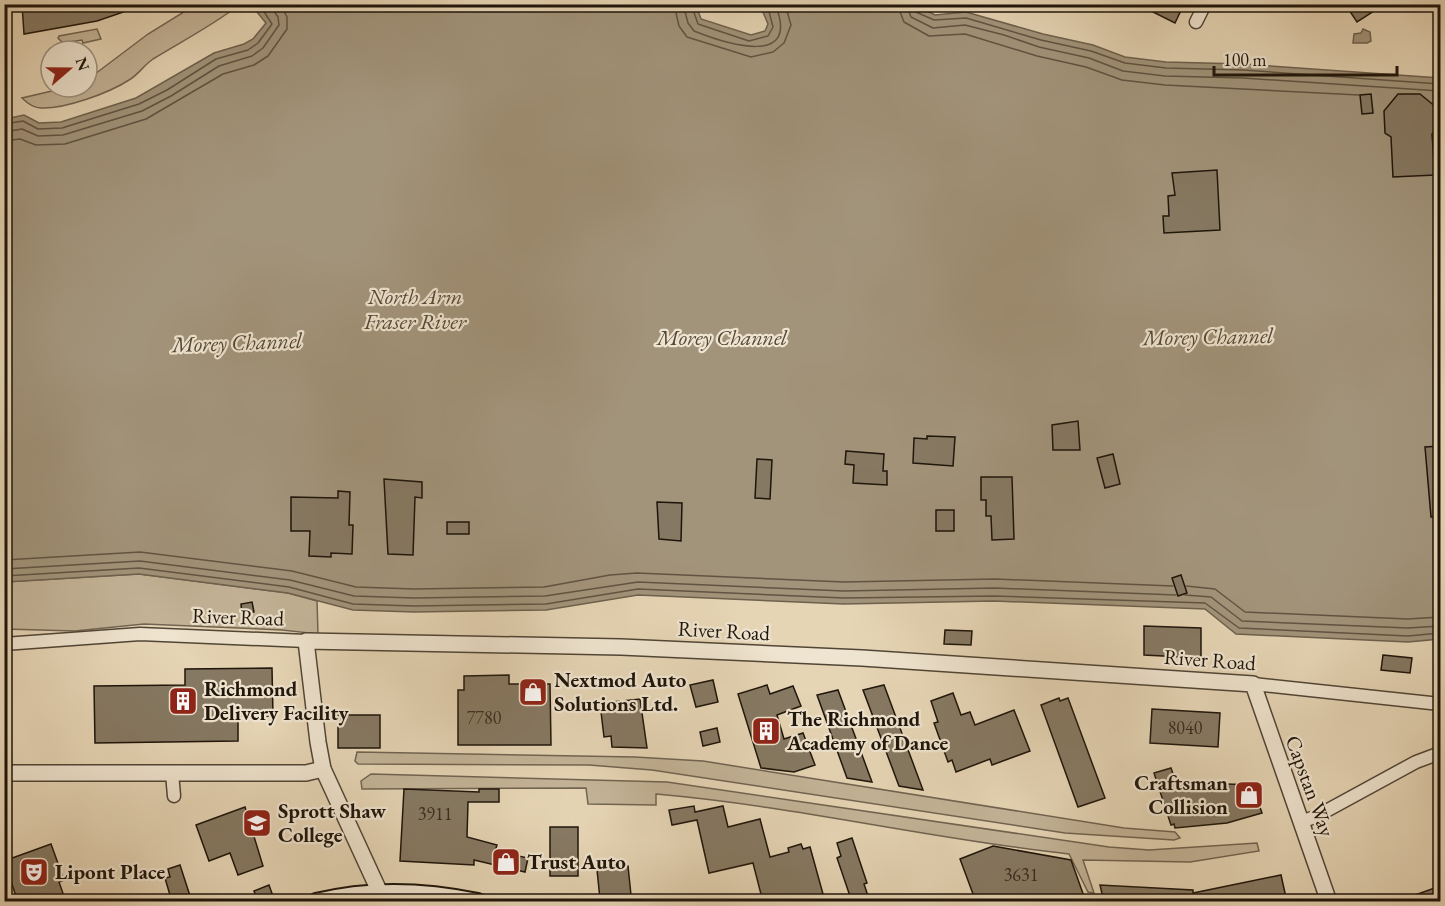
<svg xmlns="http://www.w3.org/2000/svg" width="1445" height="906" font-family="'EB Garamond',serif">
<style>
.green{fill:#c4b498;stroke:#716452;stroke-width:1.5}
.water{fill:#a2947b;stroke:#6d614e;stroke-width:1.5}
.lines{fill:none;stroke-linecap:round;stroke-linejoin:round}
.shore{stroke:#605443;stroke-width:1.5}
.building{fill:#867963;stroke:#1e150b;stroke-width:1.5}
.minor-casing{stroke:#504536;stroke-width:15}
.tertiary-casing{stroke:#504536;stroke-width:18}
.secondary-casing{stroke:#1e150b;stroke-width:20}
.minor{stroke:#efe4cf;stroke-width:12}
.tertiary{stroke:#efe4cf;stroke-width:15}
.secondary{stroke:#efe4cf;stroke-width:16}
.labels{text-anchor:middle;stroke-width:4.5;stroke-linejoin:round;paint-order:stroke}
.number-label{font-size:18px;fill:#382e21}
.street-label{font-size:21px;fill:#1e150b;stroke:#efe4cf}
.poi-label{font-size:21px;font-weight:bold;fill:#1e150b;stroke:#efe4cf;text-anchor:start}
.water-label{font-size:22px;font-style:italic;fill:#534838;stroke:#efe4cf}
</style>
<rect width="100%" height="100%" fill="#e6d5b5"/>
<filter id="stains"><feTurbulence type="fractalNoise" baseFrequency=".00333" numOctaves="4"/><feColorMatrix values="0 0 0 0 .2 0 0 0 0 .09 0 0 0 0 .02 0 0 0 .5 -.17"/></filter>
<radialGradient id="worn" r=".72"><stop offset=".6" stop-color="#630" stop-opacity="0"/><stop offset="1" stop-color="#630" stop-opacity=".3"/></radialGradient>
<g class="green">
<path d="M195,5H239C212,26 182,41 153,59C144,65 138,75 129,80C109,93 65,109 41,108C34,108 27,103 22,98L69,87H87V80L148,34Z"/>
<polygon points="97,29 101,39 83,43 82,40 63,43 58,38 59,36"/>
<polygon points="139,574 288,593 317,601 318,634 282,630 144,624 75,631 5,629 5,582"/>
<polygon points="357,752 635,757 703,761 1124,828 1175,832 1180,838 1174,840 1065,833 652,770 589,765 358,764 355,761"/>
<path d="M371,774L667,782L1109,847L1149,850L1257,843L1259,851L1190,862L1083,860L1094,893L1088,892L1069,854C930,839 795,806 656,794V805L588,804L586,788L362,789L361,781Z"/>
</g>
<g class="water">
<polygon points="257,5 696,5 701,19 751,35 765,31 768,24 760,5 915,5 935,15 966,12 1043,34 1093,45 1125,57 1166,62 1243,64 1440,78 1440,639 1408,642 1236,634 1205,609 994,601 844,604 638,595 546,610 414,612 353,610 288,593 139,574 5,582 5,119 24,115 39,123 61,122 136,98 214,53 244,44 253,39 266,23 253,7"/>
<polygon points="1363,29 1370,32 1371,41 1367,43 1353,43 1354,34 1361,33"/>
</g>
<g class="lines">
<g class="shore">
<polyline points="674,4 679,26 687,37 751,57 773,52 784,43 791,25 785,4"/>
<path d="M683,4L688,23L694,31C724,43 802,69 775,4"/>
<polyline points="691,4 698,24 749,41 768,36 773,27 767,4"/>
<polyline points="897,4 904,22 929,36 965,34 1037,56 1086,67 1122,80 1165,85 1359,95"/>
<polyline points="906,4 911,17 933,28 965,25 1004,35 1039,47 1089,58 1123,71 1165,76 1243,78 1440,91"/>
<polyline points="914,4 916,12 934,20 966,18 1041,40 1091,51 1125,63 1166,68 1243,70 1440,84"/>
<polyline points="4,124 23,121 38,129 62,128 139,104 167,90 216,59 248,50 258,43 272,24 259,4"/>
<polyline points="4,132 22,129 38,136 63,135 142,111 171,96 219,66 252,56 263,48 279,25 278,17 269,4"/>
<polyline points="4,141 20,139 36,145 65,144 146,119 223,74 254,65 268,56 287,29 287,17 280,4"/>
<polyline points="4,560 140,552 292,571 356,587 414,589 544,587 610,575 637,573 844,582 995,579 1173,586"/>
<polyline points="4,569 140,561 290,580 354,596 414,598 545,596 638,582 844,591 995,588 1176,595"/>
<polyline points="4,576 139,568 289,587 353,604 414,606 546,604 638,589 844,598 994,596 1205,603 1239,628 1408,636 1440,633"/>
<polyline points="1186,586 1215,589 1245,612 1408,619 1440,617"/>
<polyline points="1185,595 1211,597 1242,621 1408,628 1440,626"/>
</g>
</g>
<g class="building">
<polygon points="22,4 141,5 141,6 97,21 24,34"/>
<polygon points="1137,4 1184,4 1175,23"/>
<polygon points="1345,4 1385,4 1357,22"/>
<polygon points="1371,94 1373,113 1362,114 1360,95"/>
<polygon points="1398,94 1420,94 1436,107 1437,129 1432,134 1435,175 1393,177 1391,137 1385,133 1384,111"/>
<polygon points="1217,170 1220,230 1164,233 1163,216 1169,216 1168,196 1175,195 1172,173"/>
<polygon points="1078,421 1080,450 1053,450 1052,425"/>
<polygon points="927,436 955,437 953,466 913,463 914,438 927,439"/>
<polygon points="1440,446 1440,516 1431,517 1425,447"/>
<polygon points="846,451 884,454 883,471 887,471 887,485 853,483 854,465 845,464"/>
<polygon points="1113,454 1120,484 1105,488 1097,458"/>
<polygon points="757,459 772,460 770,499 755,498"/>
<polygon points="981,477 1012,477 1014,539 992,540 991,516 986,516 986,500 981,500"/>
<polygon points="384,479 422,482 422,498 415,497 413,555 388,554"/>
<polygon points="338,491 350,492 349,525 353,525 352,554 331,553 331,557 309,556 310,531 291,531 291,497 338,498"/>
<polygon points="657,502 682,503 681,541 659,539"/>
<rect x="936" y="510" width="18" height="21"/>
<rect x="447" y="522" width="22" height="12"/>
<polygon points="1181,575 1187,593 1178,596 1172,578"/>
<polygon points="252,602 254,612 242,614 241,604"/>
<polygon points="1144,626 1201,628 1201,658 1144,655"/>
<polygon points="945,630 972,631 971,645 944,644"/>
<polygon points="1383,655 1412,658 1410,673 1381,670"/>
<polygon points="272,668 273,716 238,716 238,741 95,743 94,686 185,685 185,669"/>
<polygon points="509,675 509,684 550,684 551,745 458,745 458,690 464,690 464,676"/>
<polygon points="713,680 718,702 696,707 690,685"/>
<polygon points="767,685 770,694 793,686 801,706 777,715 784,739 803,733 815,765 794,772 761,768 738,694"/>
<polygon points="884,685 923,790 899,786 863,690"/>
<polygon points="838,690 872,782 847,778 817,695"/>
<polygon points="953,693 961,715 970,712 975,725 1014,710 1030,751 992,765 990,759 956,772 952,760 948,762 934,723 938,722 931,701"/>
<polygon points="1059,698 1060,701 1068,698 1105,798 1078,807 1041,705"/>
<polygon points="640,699 647,748 612,747 611,736 604,737 601,712 614,710 613,702"/>
<polygon points="1152,709 1220,713 1218,747 1150,743"/>
<rect x="338" y="715" width="42" height="33"/>
<polygon points="717,728 720,742 703,746 700,732"/>
<polygon points="1171,768 1176,782 1252,785 1262,813 1227,823 1175,828 1174,824 1171,825 1154,773"/>
<polygon points="404,789 479,792 479,789 499,789 499,802 468,802 467,837 497,845 495,851 528,858 525,872 474,860 474,865 400,861"/>
<polygon points="694,806 695,812 723,806 728,827 760,819 770,857 789,852 788,848 801,844 803,849 810,847 823,894 797,902 763,902 753,863 709,873 697,820 672,825 669,810"/>
<polygon points="245,807 263,866 238,875 230,853 209,861 196,825"/>
<rect x="550" y="827" width="28" height="49"/>
<polygon points="852,838 867,883 864,884 870,902 852,902 837,858 841,856 837,843"/>
<polygon points="51,844 64,880 59,882 66,902 18,902 4,861"/>
<polygon points="993,846 1071,860 1086,902 976,902 960,859"/>
<polygon points="180,865 192,902 172,902 165,878 170,877 168,869"/>
<polygon points="628,866 631,895 600,899 597,870"/>
<polygon points="1281,875 1287,902 1104,902 1100,885 1193,890 1193,893"/>
<polygon points="269,885 275,902 258,902 254,891"/>
<polygon points="1440,886 1440,902 1401,902 1401,900"/>
</g>
<g class="lines">
<g class="minor-casing">
<g id="minor">
<polyline points="1196,22 1205,4"/>
<polyline points="4,644 140,634 306,641"/>
<polyline points="1253,684 1440,704"/>
<polyline points="172,773 174,796"/>
<polyline points="1300,822 1315,817 1416,762 1440,753"/>
</g>
</g>
<g class="tertiary-casing">
<g id="tertiary">
<polyline points="4,773 306,773 323,769"/>
<polyline points="380,893 323,769 318,742 306,641 621,647 862,658 1253,684 1329,902"/>
</g>
</g>
<g class="secondary-casing">
<path id="secondary" d="M316,902C369,889 425,891 478,902"/>
</g>
<use href="#minor" class="minor"/>
<use href="#tertiary" class="tertiary"/>
<use href="#secondary" class="secondary"/>
</g>
<defs>
<g id="shop-square" transform="scale(1.5)"><rect x="-9" y="-9" width="18" height="18" rx="4" fill="#8f2418" stroke="#efe4cf"/><path d="M-5-2.5h2.3a2.7 3.5 0 0 1 5.4 0H5L5.5 6h-11ZM-1.5-2.5h3a1.5 2.3 0 0 0-3 0Z" fill="#fff"/></g>
<g id="building-square" transform="scale(1.5)"><rect x="-9" y="-9" width="18" height="18" rx="4" fill="#8f2418" stroke="#efe4cf"/><path d="M-4-6H4V6H1V3H-1V6H-4ZM-2.5-4.3h1.7v1.8h-1.7ZM.8-4.3h1.7v1.8H.8ZM-2.5-1h1.7V.8h-1.7ZM.8-1h1.7V.8H.8Z" fill="#fff"/></g>
<g id="university-square" transform="scale(1.5)"><rect x="-9" y="-9" width="18" height="18" rx="4" fill="#8f2418" stroke="#efe4cf"/><path d="M0-5L7-2L0 1L-7-2ZM-4 1L0 2.5L4 1V4Q0 6-4 4Z" fill="#fff"/></g>
<g id="theatre-square" transform="scale(1.5)"><rect x="-9" y="-9" width="18" height="18" rx="4" fill="#8f2418" stroke="#efe4cf"/><path d="M-5-5.5Q0-4 5-5.5V0Q5 5 0 6Q-5 5-5 0ZM-3.3-2.5H-1v1.5H-3.3ZM1-2.5H3.3v1.5H1ZM-2.8 1Q0 5.5 2.8 1Z" fill="#fff"/></g>
</defs>
<g fill-rule="evenodd">
<use href="#shop-square" x="533" y="692"/>
<use href="#building-square" x="183" y="701"/>
<use href="#building-square" x="766" y="731"/>
<use href="#shop-square" x="1249" y="795"/>
<use href="#university-square" x="257" y="823"/>
<use href="#shop-square" x="506" y="862"/>
<use href="#theatre-square" x="34" y="872"/>
</g>
<g class="labels">
<g class="number-label">
<text x="484" y="724">7780</text>
<text x="1185" y="734">8040</text>
<text x="435" y="820">3911</text>
<text x="1021" y="881">3631</text>
</g>
<g class="street-label">
<text transform="translate(238 617) rotate(2)" y="7">River Road</text>
<text transform="translate(724 631) rotate(3)" y="7">River Road</text>
<text transform="translate(1210 660) rotate(4)" y="7">River Road</text>
<text transform="translate(1310 786) rotate(70)" y="7">Capstan Way</text>
</g>
<g class="poi-label">
<text x="554" y="687">Nextmod Auto<tspan x="554" dy="24">Solutions Ltd.</tspan></text>
<text x="204" y="696">Richmond<tspan x="204" dy="24">Delivery Facility</tspan></text>
<text x="787" y="726">The Richmond<tspan x="787" dy="24">Academy of Dance</tspan></text>
<text x="1228" y="790" text-anchor="end">Craftsman<tspan x="1228" dy="24">Collision</tspan></text>
<text x="278" y="818">Sprott Shaw<tspan x="278" dy="24">College</tspan></text>
<text x="527" y="869">Trust Auto</text>
<text x="55" y="879">Lipont Place</text>
</g>
<g class="water-label">
<text x="415" y="304">North Arm<tspan x="415" dy="25">Fraser River</tspan></text>
<text transform="translate(1208 336) rotate(-1)" y="8">Morey Channel</text>
<text x="722" y="345">Morey Channel</text>
<text transform="translate(237 342) rotate(-2)" y="8">Morey Channel</text>
</g>
</g>
<rect width="1445" height="906" fill="none" stroke="#e6d5b5" stroke-width="24"/>
<rect x="6" y="6" width="1433" height="894" fill="none" stroke="#1e150b" stroke-width="3"/>
<rect x="12" y="12" width="1421" height="882" fill="none" stroke="#1e150b" stroke-width="1.5"/>
<g transform="translate(69 69) rotate(70)"><circle r="28" fill="#efe4cf" stroke="#9b9181" stroke-width="1.5"/>
<path d="M0-4.5L10 22L0 15L-10 22Z" fill="#8f2418"/>
<text y="-9" font-size="16" font-weight="bold" text-anchor="middle" fill="#1e150b">N</text>
</g>
<path d="M1214 66v9h183v-9" fill="none" stroke="#1e150b" stroke-width="3"/>
<text x="1223" y="66" font-size="18" fill="#1e150b" stroke="#efe4cf" stroke-width="4.5" paint-order="stroke">100 m</text>
<rect width="100%" height="100%" filter="url(#stains)"/>
<rect width="100%" height="100%" fill="url(#worn)"/>
</svg>
